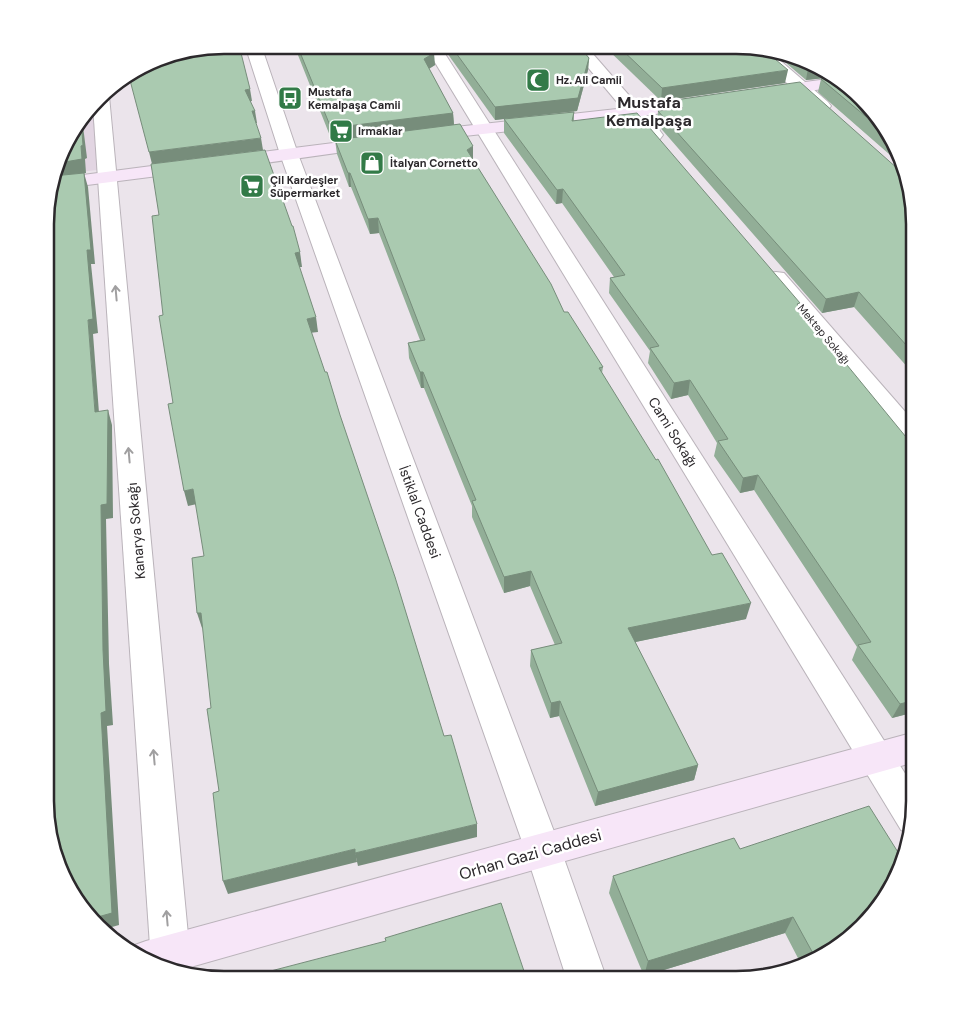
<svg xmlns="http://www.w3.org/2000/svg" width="960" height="1025" font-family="'DM Sans',sans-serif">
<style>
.built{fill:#e2d5e2}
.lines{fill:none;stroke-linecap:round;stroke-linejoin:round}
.minor-casing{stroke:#bab3ba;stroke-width:2}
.tertiary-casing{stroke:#bab3ba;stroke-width:2}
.secondary-casing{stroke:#bab3ba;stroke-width:2}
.minor{fill:#fff;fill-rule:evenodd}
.tertiary{fill:#fff;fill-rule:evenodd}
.secondary{fill:#f7e6f8;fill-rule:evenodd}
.wall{fill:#92ae97}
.shaded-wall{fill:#778d7b}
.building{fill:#aacab0;stroke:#778d7b}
.oneway{stroke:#a09fa0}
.labels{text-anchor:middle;stroke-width:5;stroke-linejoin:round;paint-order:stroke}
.far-poi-label{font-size:11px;font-weight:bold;fill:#2c292c;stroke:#fff;text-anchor:start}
.far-street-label{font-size:11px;fill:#2c292c;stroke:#fff}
.street-label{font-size:14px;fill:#2c292c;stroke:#fff}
.far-district-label{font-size:16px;font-weight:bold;fill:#2c292c;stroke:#fff}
.near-street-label{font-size:16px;fill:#2c292c;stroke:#fff}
.rim{fill:none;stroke:#2c292c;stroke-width:2.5}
</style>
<rect width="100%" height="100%" fill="#ebe4eb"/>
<polygon class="built" points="94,105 97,170 54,175 69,135"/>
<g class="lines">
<g class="minor-casing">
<g id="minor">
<polygon points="425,46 440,46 915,789 915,812 908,833 901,830"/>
<polygon points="570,46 586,46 660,131 663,135 660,139 654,140 648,139"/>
<polygon points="747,46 759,47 767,49 828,102 831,106 828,110 822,111 816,110"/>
<polygon points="104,92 109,96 191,967 188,972 151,961 93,105"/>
<polygon points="776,272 784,273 915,423 915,449 906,446 768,283 765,278 768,273"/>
</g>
</g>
<g class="tertiary-casing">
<polygon id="tertiary" points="245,45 261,45 298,154 561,850 607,980 567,980 525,850 280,154"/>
</g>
<g class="secondary-casing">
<g id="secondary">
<polygon points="835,78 843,86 768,97 762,96 760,92 762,88 768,87"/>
<polygon points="711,96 717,97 719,101 717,105 635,117 428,140 422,139 419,135 422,131 428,130 635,107"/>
<polygon points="373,138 379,139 382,143 379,147 230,168 223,166 221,162 223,158 230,156"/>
<polygon points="190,161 197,163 199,167 197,171 48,190 52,179"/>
<polygon points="915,732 915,762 180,970 135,956 130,952 132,946 146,941"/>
</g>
</g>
<use href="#minor" class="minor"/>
<use href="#tertiary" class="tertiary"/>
<use href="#secondary" class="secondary"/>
</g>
<g class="wall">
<polygon points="294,45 430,46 435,65 429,69 453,113 454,125 473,159 564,312 603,367 602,373 746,619 635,642 698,765 694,780 595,806 559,716 550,718 530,666 531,650 555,645 530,586 504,593 472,517 472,506 424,388 421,388 409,358 408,343 420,340 379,233 370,234 351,187 349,187 337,154 335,140 332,141"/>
<polygon points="442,46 579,46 589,58 588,70 577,111 495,120"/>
<polygon points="588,46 595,46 593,51"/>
<polygon points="604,46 759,46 785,83 661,101"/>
<polygon points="772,51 826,69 885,124 897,161 818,92 821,79 825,78 806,80"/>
<polygon points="675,100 898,169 915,213 915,371 913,370 910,370 854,307 822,313 657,124 658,111 673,109"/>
<polygon points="574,112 574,121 799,306 915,712 892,718 852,660 857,647 754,490 740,493 714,456 717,443 688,395 671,399 648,363 650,351 609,293 610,278 614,277 562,203 556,204 504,133 504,119"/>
<polygon points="740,849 836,950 800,962 785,933 644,976 609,893 613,876"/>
</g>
<g class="shaded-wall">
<polygon points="434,53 435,65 425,71 424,59"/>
<polygon points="589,58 588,70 577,111 495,120 495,107"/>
<polygon points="818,66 826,69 834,77 806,80 808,68"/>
<polygon points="788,70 785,83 661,101 662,88"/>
<polygon points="250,89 252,101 247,102 245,90"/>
<polygon points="252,111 255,111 257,123 254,123"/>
<polygon points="453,113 454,125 332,141 331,128"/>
<polygon points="82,118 87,158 85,159 86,173 53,177 59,163 81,146 81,121"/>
<polygon points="261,138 263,150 152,164 149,152"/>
<polygon points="473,146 473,160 467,150"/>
<polygon points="84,173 88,187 95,264 91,264 98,333 93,334 100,426 95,412 88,320 87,250"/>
<polygon points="348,173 350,173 351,187 349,187"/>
<polygon points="563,189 562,203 556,204 557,190"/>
<polygon points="378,218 379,233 370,234 368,219"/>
<polygon points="300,252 302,267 297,267 295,253"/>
<polygon points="859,292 854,307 822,313 826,299"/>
<polygon points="316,317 318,332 309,333 307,319"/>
<polygon points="915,357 915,367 913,370 910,370"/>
<polygon points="420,372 423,372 424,388 421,388"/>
<polygon points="690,380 688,395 671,399 674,383"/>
<polygon points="108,410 112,425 113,518 106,519 109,664 113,725 107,726 119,925 105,929 94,918 101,713 101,505"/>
<polygon points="758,475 754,490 740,493 743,478"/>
<polygon points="193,489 197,504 188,506 184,491"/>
<polygon points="531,571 530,586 504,593 504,577"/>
<polygon points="751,603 746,619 626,644 628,628"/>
<polygon points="197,613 201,613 206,627 202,628"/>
<polygon points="915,700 915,712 892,718 900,704"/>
<polygon points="560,701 559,716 550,718 551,703"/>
<polygon points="698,765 694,780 595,806 598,792"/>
<polygon points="477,824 477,837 358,866 355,853"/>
<polygon points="355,849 357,862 228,894 223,881"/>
<polygon points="793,917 785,933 644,976 648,961"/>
</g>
<g class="building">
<polygon points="224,45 239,45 250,89 245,90 255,111 252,111 261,138 149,152 131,84 130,75 166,55"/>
<polygon points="297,45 430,46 434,53 424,59 453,113 331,128"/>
<polygon points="451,46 579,46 589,58 578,98 495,107"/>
<polygon points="618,46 759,46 762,48 788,70 662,88"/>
<polygon points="800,61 818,66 808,68"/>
<polygon points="834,77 885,124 889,136 821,79"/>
<polygon points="800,82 898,169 900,169 915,213 915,355 859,292 826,299 658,111 683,108 675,100"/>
<polygon points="574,112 572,121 637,113 800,303 797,304 915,448 915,700 900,704 858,645 871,642 758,475 743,478 718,441 728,439 690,380 674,383 650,348 659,346 610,278 625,275 563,189 557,190 504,119"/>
<polygon points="81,121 83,145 81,146 82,159 59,163 69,135"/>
<polygon points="460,124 473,146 467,150 551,284 564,312 568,312 603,367 599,368 656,460 658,459 712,555 722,553 751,603 628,628 698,765 598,792 560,701 551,703 531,650 562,643 531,571 504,577 472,501 476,500 423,372 420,372 408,343 425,340 378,218 368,219 350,173 348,173 335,140"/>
<polygon points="265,150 292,226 293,226 300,252 295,253 316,317 307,319 325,372 327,372 340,415 395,577 444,736 451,735 477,824 355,853 355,849 223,881 213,793 219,791 207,709 211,708 201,613 197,613 192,558 204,556 193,489 184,491 168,404 173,403 159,316 163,315 152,216 159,215 151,164"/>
<polygon points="84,173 91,250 87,250 93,319 88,320 95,412 108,410 107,504 101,505 103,650 106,711 101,713 112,913 94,918 75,901 45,812 48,190 53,176"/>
<polygon points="869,806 901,857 891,890 836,950 815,957 793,917 648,961 613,876 734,838 740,849"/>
<polygon points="501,903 527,980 244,980 244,978 386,941 385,938"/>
</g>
<defs><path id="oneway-shaft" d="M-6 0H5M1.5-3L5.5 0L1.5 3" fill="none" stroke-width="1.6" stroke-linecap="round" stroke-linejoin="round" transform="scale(1.25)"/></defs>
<g class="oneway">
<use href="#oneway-shaft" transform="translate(116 293) rotate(-95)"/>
<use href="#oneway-shaft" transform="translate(129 455) rotate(-95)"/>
<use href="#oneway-shaft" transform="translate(154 757) rotate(-95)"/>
<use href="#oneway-shaft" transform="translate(167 918) rotate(-95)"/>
</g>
<defs>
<g id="mosque-square" transform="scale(1.25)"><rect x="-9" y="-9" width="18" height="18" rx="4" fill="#327a47" stroke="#fff"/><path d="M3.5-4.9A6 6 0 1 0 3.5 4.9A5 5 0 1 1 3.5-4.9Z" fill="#fff"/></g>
<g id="bus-square" transform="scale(1.25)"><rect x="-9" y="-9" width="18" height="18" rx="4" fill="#327a47" stroke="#fff"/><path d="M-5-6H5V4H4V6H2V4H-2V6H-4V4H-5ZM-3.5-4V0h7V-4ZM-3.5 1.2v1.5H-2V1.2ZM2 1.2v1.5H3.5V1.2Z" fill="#fff"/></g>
<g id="supermarket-square" transform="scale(1.25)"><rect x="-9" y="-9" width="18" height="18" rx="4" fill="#327a47" stroke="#fff"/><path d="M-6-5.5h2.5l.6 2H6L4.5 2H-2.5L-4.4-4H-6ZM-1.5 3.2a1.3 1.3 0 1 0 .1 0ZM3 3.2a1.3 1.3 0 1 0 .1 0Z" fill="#fff"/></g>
<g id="shop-square" transform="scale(1.25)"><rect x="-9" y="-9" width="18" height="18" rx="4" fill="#327a47" stroke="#fff"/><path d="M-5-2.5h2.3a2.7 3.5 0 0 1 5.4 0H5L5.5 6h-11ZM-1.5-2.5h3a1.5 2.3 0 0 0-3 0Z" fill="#fff"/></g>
</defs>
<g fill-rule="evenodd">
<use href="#mosque-square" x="538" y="80"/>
<use href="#bus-square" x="290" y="98"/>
<use href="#supermarket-square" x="341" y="131"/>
<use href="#shop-square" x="372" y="163"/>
<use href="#supermarket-square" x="252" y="186"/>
</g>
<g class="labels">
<g class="far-poi-label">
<text x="556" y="84">Hz. Ali Camii</text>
<text x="308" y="96">Mustafa<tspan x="308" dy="13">Kemalpaşa Camii</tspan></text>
<text x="358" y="135">Irmaklar</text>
<text x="390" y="167">İtalyan Cornetto</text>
<text x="270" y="184">Çil Kardeşler<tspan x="270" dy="13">Süpermarket</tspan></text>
</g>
<g class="far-street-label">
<text transform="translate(824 334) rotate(50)" y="4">Mektep Sokağı</text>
</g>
<g class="street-label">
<text transform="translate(673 432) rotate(58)" y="5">Cami Sokağı</text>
<text transform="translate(420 512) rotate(70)" y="5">İstiklal Caddesi</text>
<text transform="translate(136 531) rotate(-95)" y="5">Kanarya Sokağı</text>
</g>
<g class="far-district-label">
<text x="649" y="108">Mustafa<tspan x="649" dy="18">Kemalpaşa</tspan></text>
</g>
<g class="near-street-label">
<text transform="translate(530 854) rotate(-16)" y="6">Orhan Gazi Caddesi</text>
</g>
</g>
<path d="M0 0H960V1025H0ZM224 54H736A170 170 0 0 1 906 224V801A170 170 0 0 1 736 971H224A170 170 0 0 1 54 801V224A170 170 0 0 1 224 54Z" fill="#fff" fill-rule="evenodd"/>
<path class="rim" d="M224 54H736A170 170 0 0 1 906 224V801A170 170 0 0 1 736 971H224A170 170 0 0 1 54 801V224A170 170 0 0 1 224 54Z"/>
</svg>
